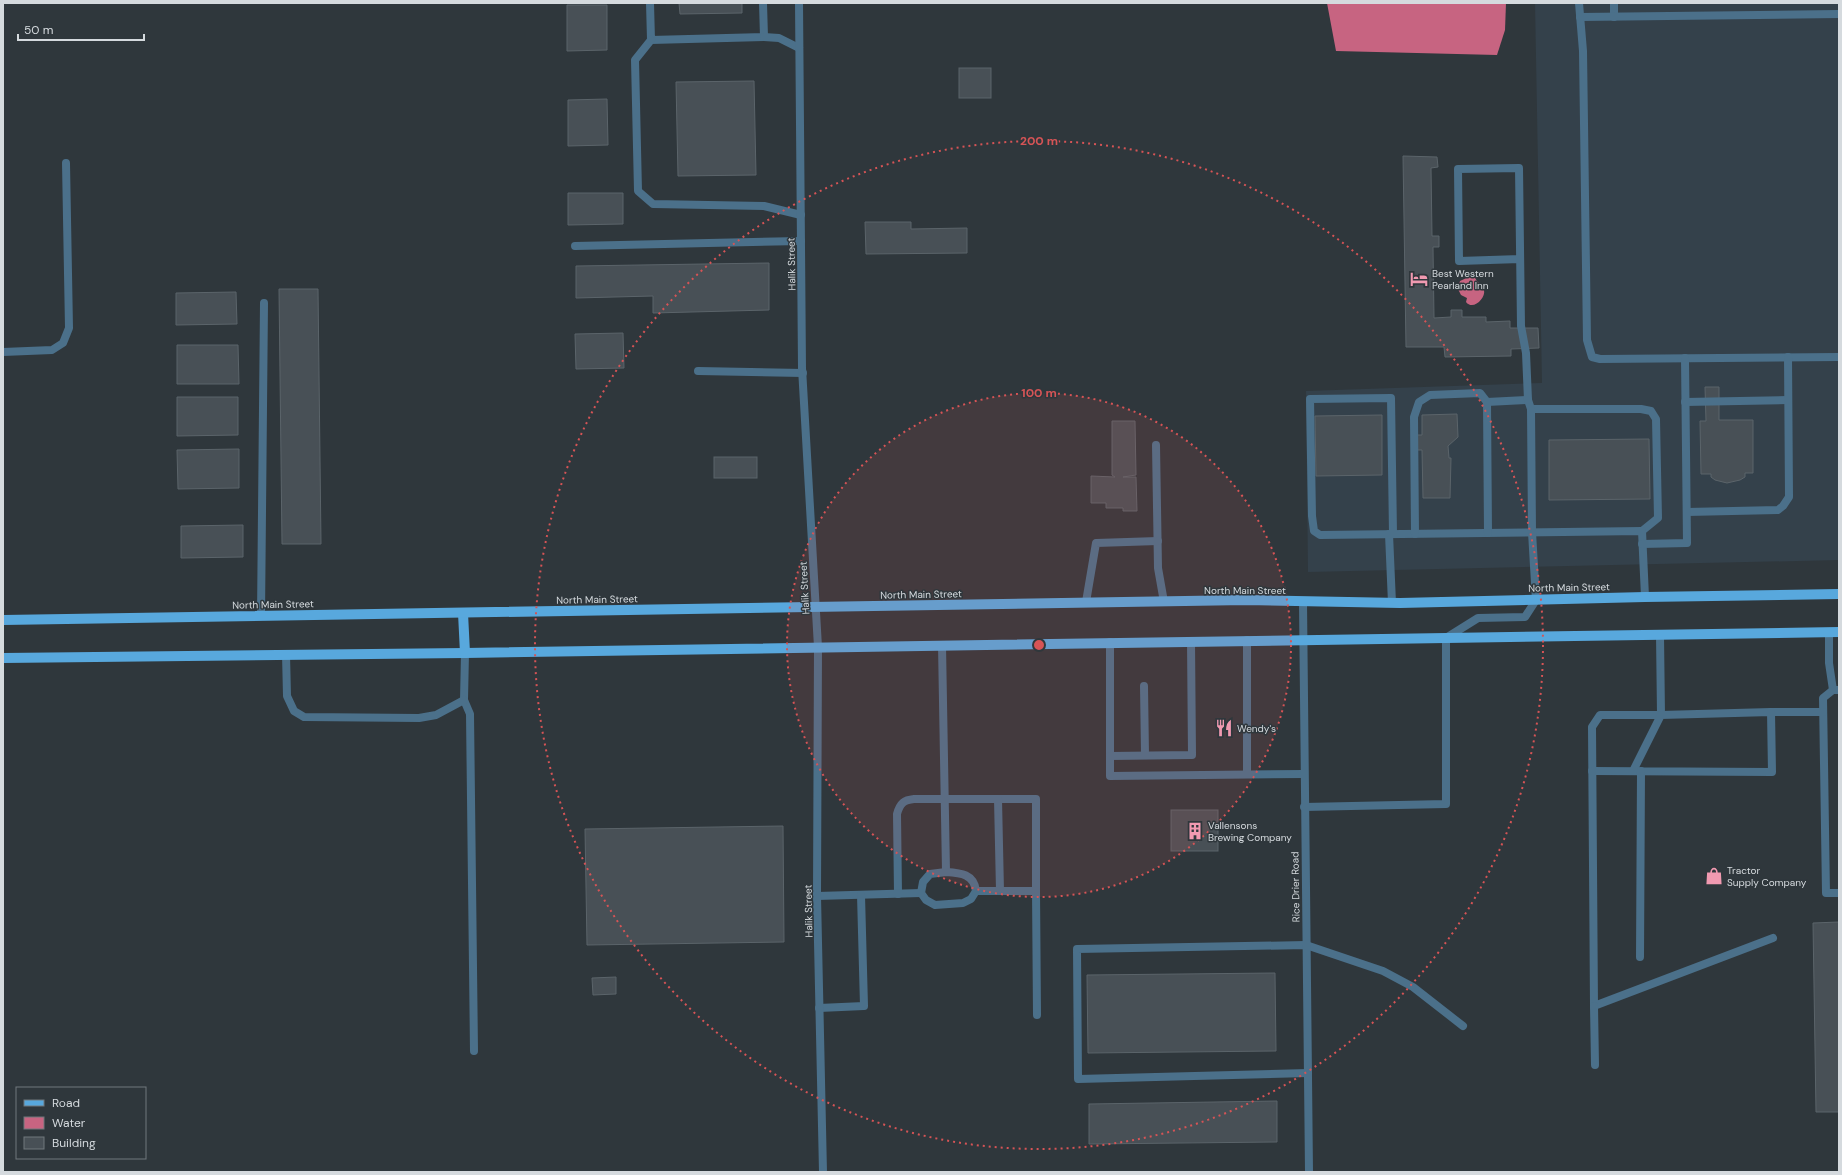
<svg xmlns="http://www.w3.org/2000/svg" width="1842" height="1175" font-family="'DM Sans',sans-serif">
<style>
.built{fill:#34414b}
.water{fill:#c76481}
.building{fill:#485056;stroke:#5b646a}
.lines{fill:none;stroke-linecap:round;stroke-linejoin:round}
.lane{stroke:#4b708a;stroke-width:8}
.street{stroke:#4b708a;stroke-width:8}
.primary{stroke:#58a8dd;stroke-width:10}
.ring{fill:none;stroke:#d65456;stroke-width:2;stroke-dasharray:2 4}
.labels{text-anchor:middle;stroke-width:3;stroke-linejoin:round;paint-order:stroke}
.street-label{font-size:10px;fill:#d5dade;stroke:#2f373c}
.poi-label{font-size:10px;fill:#d5dade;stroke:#2f373c;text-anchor:start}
.centre{fill:#d65456;stroke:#2f373c;stroke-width:2}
.ring-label{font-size:12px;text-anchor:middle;font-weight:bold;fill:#d65456;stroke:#2f373c;stroke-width:3;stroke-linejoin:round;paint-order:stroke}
</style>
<rect width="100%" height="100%" fill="#2f373c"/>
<polygon class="built" points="1535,3 1839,3 1839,560 1308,572 1306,391 1542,383"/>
<g class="water">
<polygon points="1327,3 1506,3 1505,30 1497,55 1336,51"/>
<path d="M1471,276C1476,277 1475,279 1478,282C1480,285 1483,285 1484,290C1486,298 1473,311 1466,302L1467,298L1461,295L1458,289L1460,281Z"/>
</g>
<g class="building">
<polygon points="679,3 742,3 742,13 680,14"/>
<polygon points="567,5 607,5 607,50 567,51"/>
<rect x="959" y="68" width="32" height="30"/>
<polygon points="754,81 756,175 678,176 676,82"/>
<polygon points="607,99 608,145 568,146 568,100"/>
<polygon points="1403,156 1437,157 1438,167 1431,168 1432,236 1439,236 1439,247 1433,247 1434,318 1451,317 1451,310 1462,310 1462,317 1486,317 1486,322 1510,321 1510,328 1538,328 1539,348 1511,349 1511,356 1445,357 1444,347 1406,347"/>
<polygon points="568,193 623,193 623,224 568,225"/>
<polygon points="865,222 911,222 911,229 967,228 967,253 866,254"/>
<polygon points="769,263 769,310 653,313 653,296 576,298 576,266"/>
<polygon points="279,289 318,289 321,544 282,544"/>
<polygon points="236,292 237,324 176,325 176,293"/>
<polygon points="623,333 624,368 576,369 575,334"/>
<polygon points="177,345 238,345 239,384 177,384"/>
<polygon points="1705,387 1719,387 1719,420 1753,420 1753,473 1745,473 1745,477 1740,480 1727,483 1715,480 1711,477 1711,474 1701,474 1700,421 1706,421"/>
<polygon points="177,397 238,397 238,435 177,436"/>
<polygon points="1457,414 1458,437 1448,446 1449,458 1451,458 1450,498 1423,498 1422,450 1417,450 1417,435 1422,435 1422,415"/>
<polygon points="1382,415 1382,475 1316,476 1315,416"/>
<polygon points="1112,421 1135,421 1136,475 1123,477 1136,477 1137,511 1123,511 1123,508 1106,508 1106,503 1091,503 1091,476 1115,477 1112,475"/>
<polygon points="1649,439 1650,499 1549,500 1549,440"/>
<polygon points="239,449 239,488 178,489 177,450"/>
<rect x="714" y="457" width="43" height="21"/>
<polygon points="243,525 243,557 181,558 181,526"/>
<rect x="1171" y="810" width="47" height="41"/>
<polygon points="783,826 784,942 587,945 585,829"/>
<polygon points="1839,922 1839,1112 1816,1112 1813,923"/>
<polygon points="1275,973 1276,1051 1088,1053 1087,975"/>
<polygon points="616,977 616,994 593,995 592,978"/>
<polygon points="1277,1101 1277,1142 1089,1144 1089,1104"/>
</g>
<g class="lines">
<g class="lane">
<polyline points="650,3 651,40 764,37 763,3"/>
<polyline points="1579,3 1583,51 1587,340 1592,357 1600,359 1839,357"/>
<polyline points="1614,3 1614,17"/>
<polyline points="1580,17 1839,14"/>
<polyline points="764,37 779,38 799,48"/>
<polyline points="651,40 635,60 638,191 653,204 764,206 801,215"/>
<polyline points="575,246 801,241"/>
<polyline points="3,352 52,350 63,343 69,328 66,163"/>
<polyline points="698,371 803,373"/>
<polyline points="1487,402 1528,400"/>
<polyline points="1685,402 1788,400"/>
<polyline points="1531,409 1641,409 1651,411 1656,419 1658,518 1642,531"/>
<polyline points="1156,445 1158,568 1164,602"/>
<polyline points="1687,512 1778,510 1783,506 1789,497 1788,357"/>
<polyline points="1389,534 1392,603"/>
<polyline points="1393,534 1391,398 1310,399 1312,516 1314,531 1320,535 1642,531 1645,597"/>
<polyline points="1415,534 1414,417 1419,402 1430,395 1480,393 1487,402 1488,533"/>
<polyline points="1642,544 1687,543 1685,358"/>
<polyline points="1086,602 1096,543 1158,541"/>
<polyline points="261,616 264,303"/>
<polyline points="1829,632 1829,663 1833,690"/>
<polyline points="1660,635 1661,715 1600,715 1592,727 1594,1006 1773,938"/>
<polyline points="1247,640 1247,774"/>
<polyline points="1110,642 1110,776 1304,774"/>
<polyline points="942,645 946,872"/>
<polyline points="465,653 464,700 470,714 474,1051"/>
<polyline points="286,654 287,696 294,711 304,717 419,718 436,715 464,700"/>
<polyline points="1144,686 1145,755"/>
<polyline points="1839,690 1833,690 1823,698 1826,893 1839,893"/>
<polyline points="1771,712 1823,712"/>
<polyline points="1110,756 1192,755 1191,642"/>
<polyline points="1592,771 1772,772 1771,712 1661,715 1633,771"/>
<polyline points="998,799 1036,799 1036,891"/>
<polyline points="1304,807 1446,804 1446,638 1478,618 1525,617 1536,600 1532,532 1531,409 1528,400 1526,353 1521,326 1519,168 1458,169 1459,261 1520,259"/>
<path d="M946,872C961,873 974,874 976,891L971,899L963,903L935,905L926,900L921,893L923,882L930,874Z"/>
<polyline points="976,891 1036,891 1037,1015"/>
<path d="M898,894L897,814C900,803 904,800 914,799H998L1000,891"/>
<polyline points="817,896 921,893"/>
<polyline points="1640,957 1641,771"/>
<polyline points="1594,1006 1595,1065"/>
<polyline points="819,1008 864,1006 861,895"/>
<polyline points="1308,1073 1078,1079 1077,949 1306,945 1383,971 1413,987 1463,1026"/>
</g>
<g class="street">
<polyline points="799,3 802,368 818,647 817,896 823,1172"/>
<polyline points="1303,602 1309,1172"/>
</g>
<g class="primary">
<polyline points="463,613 465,653"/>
<polyline points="3,620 1246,600 1400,603 1645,597 1839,594"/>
<polyline points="3,658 465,653 1839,632"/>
</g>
</g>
<circle cx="1039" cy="645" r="252" fill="#d65456" fill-opacity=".12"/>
<g class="ring">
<circle cx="1039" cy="645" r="252"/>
<circle cx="1039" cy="645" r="504"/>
</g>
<defs>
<g id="hotel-bare" transform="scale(1.38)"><path d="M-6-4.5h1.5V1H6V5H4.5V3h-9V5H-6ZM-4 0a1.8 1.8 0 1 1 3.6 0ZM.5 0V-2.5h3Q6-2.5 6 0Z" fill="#f19ab1" stroke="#2f373c" stroke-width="2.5" paint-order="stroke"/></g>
<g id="restaurant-bare" transform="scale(1.38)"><path d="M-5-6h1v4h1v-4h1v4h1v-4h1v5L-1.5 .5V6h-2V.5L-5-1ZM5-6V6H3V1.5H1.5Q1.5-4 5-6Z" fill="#f19ab1" stroke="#2f373c" stroke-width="2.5" paint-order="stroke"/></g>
<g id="building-bare" transform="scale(1.38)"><path d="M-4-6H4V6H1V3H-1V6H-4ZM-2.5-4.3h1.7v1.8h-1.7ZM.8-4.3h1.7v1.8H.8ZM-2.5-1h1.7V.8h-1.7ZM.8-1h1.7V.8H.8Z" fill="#f19ab1" stroke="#2f373c" stroke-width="2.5" paint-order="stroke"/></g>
<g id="shop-bare" transform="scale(1.38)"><path d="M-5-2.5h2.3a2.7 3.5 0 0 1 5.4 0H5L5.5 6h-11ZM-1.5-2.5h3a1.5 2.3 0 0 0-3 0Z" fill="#f19ab1" stroke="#2f373c" stroke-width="2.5" paint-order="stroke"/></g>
</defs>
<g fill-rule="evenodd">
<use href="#hotel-bare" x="1419" y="279"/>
<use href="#restaurant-bare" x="1224" y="728"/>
<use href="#building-bare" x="1195" y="831"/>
<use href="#shop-bare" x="1714" y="876"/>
</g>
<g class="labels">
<g class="street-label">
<text transform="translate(791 264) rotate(-91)" y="4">Halik Street</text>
<text transform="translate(1569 587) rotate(-1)" y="4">North Main Street</text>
<text transform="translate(804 588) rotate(-93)" y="4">Halik Street</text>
<text x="1245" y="594">North Main Street</text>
<text transform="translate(921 594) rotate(-1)" y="4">North Main Street</text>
<text transform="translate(597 599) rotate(-1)" y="4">North Main Street</text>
<text transform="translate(273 604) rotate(-1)" y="4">North Main Street</text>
<text transform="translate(1295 887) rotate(-91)" y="4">Rice Drier Road</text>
<text transform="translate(808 911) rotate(-91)" y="4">Halik Street</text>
</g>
<g class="poi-label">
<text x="1432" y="277">Best Western<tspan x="1432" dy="12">Pearland Inn</tspan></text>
<text x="1237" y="732">Wendy's</text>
<text x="1208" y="829">Vallensons<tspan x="1208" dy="12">Brewing Company</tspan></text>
<text x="1727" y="874">Tractor<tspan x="1727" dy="12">Supply Company</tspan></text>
</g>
</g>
<circle cx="1039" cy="645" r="6" class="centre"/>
<g class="ring-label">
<text x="1039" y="145">200 m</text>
<text x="1039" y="397">100 m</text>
</g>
<rect width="1842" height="1175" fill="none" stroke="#d5dade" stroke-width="8"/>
<rect x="16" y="1087" width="130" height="72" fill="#2f373c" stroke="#71787d"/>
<rect x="24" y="1100" width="20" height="6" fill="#58a8dd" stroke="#71787d"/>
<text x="52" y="1107" font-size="12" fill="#d5dade">Road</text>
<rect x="24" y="1117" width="20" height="12" fill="#c76481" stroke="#71787d"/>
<text x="52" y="1127" font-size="12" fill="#d5dade">Water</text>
<rect x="24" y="1137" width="20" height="12" fill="#485056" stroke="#71787d"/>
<text x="52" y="1147" font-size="12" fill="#d5dade">Building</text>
<path d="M18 34v6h126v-6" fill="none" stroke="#d5dade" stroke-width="2"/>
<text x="24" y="34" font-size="12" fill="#d5dade" stroke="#2f373c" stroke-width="3" paint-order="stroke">50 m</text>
</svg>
